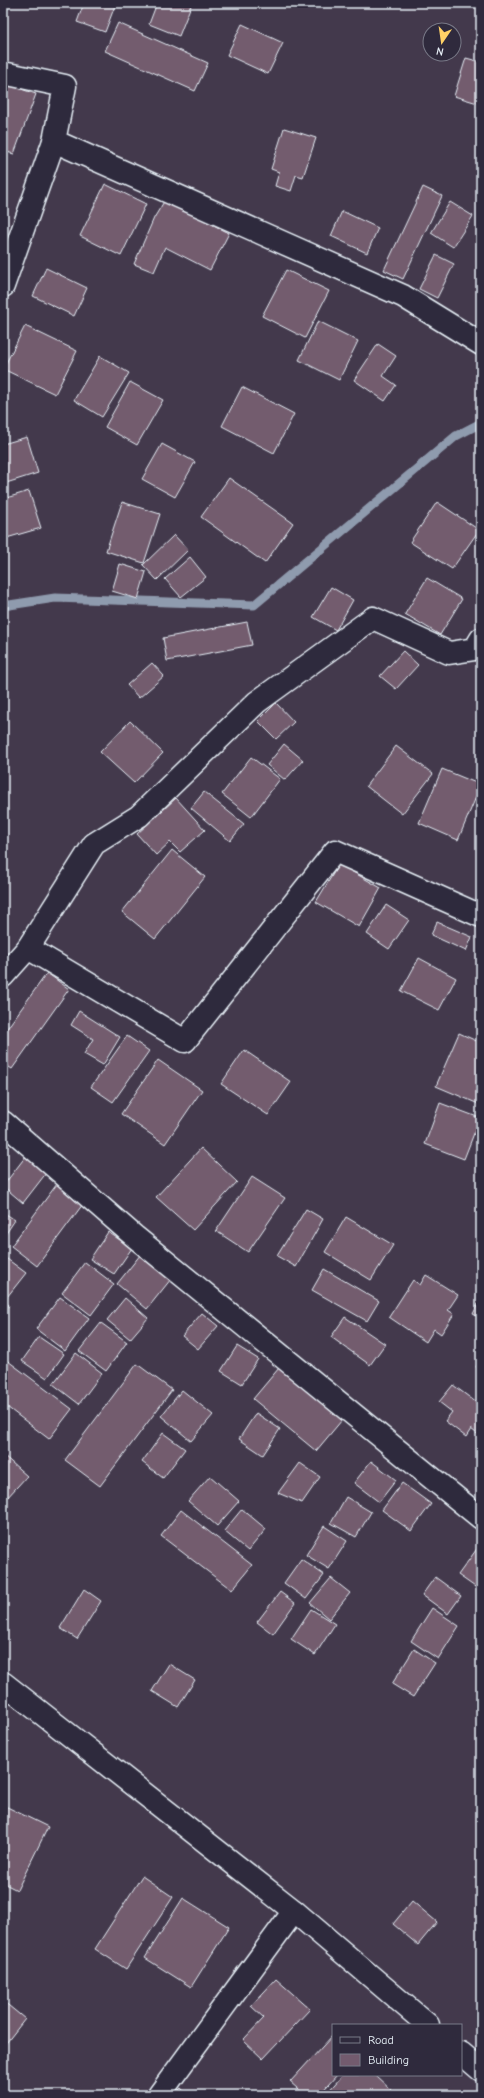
<svg xmlns="http://www.w3.org/2000/svg" width="484" height="2098" font-family="'Comic Neue',sans-serif">
<style>
.lines{fill:none;stroke-linecap:round;stroke-linejoin:round}
.stream{stroke:#8f9bae;stroke-width:9}
.building{fill:#735b6e;stroke:#e8f1f8}
.minor-casing{stroke:#e8f1f8;stroke-width:25}
.minor{stroke:#2f2a3d;stroke-width:22}
</style>
<rect width="100%" height="100%" fill="#43394c"/>
<filter id="ink" filterUnits="userSpaceOnUse"><feTurbulence type="fractalNoise" baseFrequency=".025" numOctaves="2"/><feDisplacementMap in="SourceGraphic" scale="8" xChannelSelector="R" yChannelSelector="G"/><feConvolveMatrix kernelMatrix="1 2 1 2 8 2 1 2 1" color-interpolation-filters="sRGB"/></filter>
<g filter="url(#ink)">
<g class="lines">
<polyline class="stream" points="3,606 55,598 254,605 456,436 481,423"/>
</g>
<g class="building">
<polygon points="84,3 116,3 105,32 77,22"/>
<polygon points="157,3 192,3 179,36 149,24"/>
<polygon points="118,23 208,63 195,91 105,51"/>
<polygon points="242,24 283,43 268,74 227,55"/>
<polygon points="466,58 481,62 481,104 454,96"/>
<polygon points="3,83 36,94 14,154 3,151"/>
<polygon points="284,128 316,138 303,177 296,175 291,191 275,186 279,172 271,169"/>
<polygon points="105,184 146,204 121,256 80,236"/>
<polygon points="423,187 442,196 403,279 384,270"/>
<polygon points="165,200 229,233 210,270 165,247 154,272 134,264 154,218"/>
<polygon points="450,202 473,216 453,247 431,233"/>
<polygon points="342,211 378,228 367,253 331,236"/>
<polygon points="436,255 454,264 437,298 419,289"/>
<polygon points="46,268 87,288 74,316 33,296"/>
<polygon points="286,270 329,291 305,338 262,316"/>
<polygon points="318,321 358,341 339,380 299,360"/>
<polygon points="25,326 77,351 55,394 3,369"/>
<polygon points="378,344 396,356 383,376 396,385 385,401 354,380"/>
<polygon points="100,356 129,373 102,417 74,400"/>
<polygon points="130,382 163,400 137,445 105,427"/>
<polygon points="242,387 294,414 274,453 222,426"/>
<polygon points="27,437 38,473 3,484 3,444"/>
<polygon points="162,444 195,462 175,497 142,479"/>
<polygon points="229,478 293,523 265,563 201,517"/>
<polygon points="29,491 41,528 3,539 3,499"/>
<polygon points="122,502 160,514 144,563 106,551"/>
<polygon points="437,502 479,530 452,569 410,542"/>
<polygon points="174,535 188,550 157,580 143,565"/>
<polygon points="190,557 206,577 181,597 165,579"/>
<polygon points="120,564 146,572 138,599 112,591"/>
<polygon points="427,578 462,599 440,635 405,614"/>
<polygon points="331,587 353,600 336,630 313,617"/>
<polygon points="247,622 252,645 167,661 163,638"/>
<polygon points="403,651 418,665 396,689 380,676"/>
<polygon points="152,663 164,676 139,698 127,685"/>
<polygon points="276,703 294,722 276,739 258,721"/>
<polygon points="130,721 163,753 134,783 100,752"/>
<polygon points="284,744 303,760 285,780 267,765"/>
<polygon points="396,746 433,774 402,814 366,786"/>
<polygon points="251,757 280,779 251,817 222,794"/>
<polygon points="442,769 481,785 458,840 419,823"/>
<polygon points="204,792 244,824 230,841 191,808"/>
<polygon points="176,798 205,830 180,852 170,842 156,855 137,834"/>
<polygon points="172,850 205,877 155,939 122,912"/>
<polygon points="339,864 381,888 359,927 316,902"/>
<polygon points="386,905 409,920 389,949 367,934"/>
<polygon points="437,922 472,937 466,951 431,935"/>
<polygon points="419,958 456,978 439,1010 401,991"/>
<polygon points="47,973 69,989 12,1069 3,1063 3,1034"/>
<polygon points="79,1011 120,1037 103,1065 84,1054 93,1039 71,1025"/>
<polygon points="459,1033 481,1043 481,1105 436,1086"/>
<polygon points="127,1036 149,1051 113,1102 91,1087"/>
<polygon points="244,1050 291,1082 268,1115 221,1084"/>
<polygon points="158,1060 202,1090 165,1144 121,1114"/>
<polygon points="440,1103 480,1118 464,1159 425,1144"/>
<polygon points="201,1148 237,1182 193,1230 156,1197"/>
<polygon points="26,1156 47,1172 23,1203 3,1186"/>
<polygon points="252,1177 285,1198 248,1252 216,1231"/>
<polygon points="57,1184 83,1204 37,1266 11,1246"/>
<polygon points="306,1209 323,1219 296,1267 277,1256"/>
<polygon points="3,1212 15,1220 3,1238"/>
<polygon points="346,1217 393,1245 371,1280 325,1252"/>
<polygon points="108,1232 132,1248 114,1274 90,1259"/>
<polygon points="141,1254 171,1279 147,1309 117,1284"/>
<polygon points="3,1256 26,1273 7,1297 3,1294"/>
<polygon points="85,1262 114,1284 91,1315 62,1293"/>
<polygon points="324,1269 379,1301 367,1321 312,1290"/>
<polygon points="426,1275 458,1295 448,1310 454,1314 441,1334 434,1329 426,1342 389,1317 413,1280 420,1285"/>
<polygon points="60,1297 89,1318 65,1351 36,1329"/>
<polygon points="125,1298 148,1318 130,1339 107,1320"/>
<polygon points="481,1298 481,1318 473,1314"/>
<polygon points="3,1300 9,1305 3,1314"/>
<polygon points="202,1313 218,1326 198,1349 182,1336"/>
<polygon points="345,1317 385,1344 370,1365 331,1337"/>
<polygon points="101,1323 127,1342 106,1371 79,1351"/>
<polygon points="39,1337 64,1354 47,1378 22,1361"/>
<polygon points="237,1346 258,1359 242,1384 221,1371"/>
<polygon points="76,1353 102,1373 79,1404 53,1384"/>
<polygon points="481,1360 481,1370 476,1367"/>
<polygon points="8,1361 72,1409 49,1439 3,1404 3,1368"/>
<polygon points="137,1364 172,1390 100,1486 65,1460"/>
<polygon points="279,1368 342,1420 316,1451 253,1399"/>
<polygon points="453,1385 481,1406 481,1437 471,1429 466,1437 445,1421 452,1412 439,1402"/>
<polygon points="182,1390 213,1415 191,1441 161,1416"/>
<polygon points="256,1413 280,1429 263,1455 239,1439"/>
<polygon points="163,1433 185,1449 163,1478 142,1462"/>
<polygon points="3,1455 27,1476 6,1499 3,1496"/>
<polygon points="371,1461 396,1480 379,1502 354,1483"/>
<polygon points="300,1463 320,1477 302,1503 278,1493"/>
<polygon points="210,1476 239,1501 217,1526 188,1501"/>
<polygon points="402,1483 431,1504 411,1531 382,1510"/>
<polygon points="346,1497 371,1512 356,1537 331,1523"/>
<polygon points="242,1509 266,1529 248,1551 224,1531"/>
<polygon points="181,1510 252,1565 232,1590 161,1536"/>
<polygon points="324,1526 347,1541 329,1569 306,1555"/>
<polygon points="479,1546 481,1547 481,1585 478,1589 458,1575"/>
<polygon points="301,1559 324,1575 306,1599 284,1583"/>
<polygon points="435,1577 461,1596 448,1614 422,1595"/>
<polygon points="331,1578 350,1593 329,1619 310,1603"/>
<polygon points="84,1589 101,1601 77,1639 60,1628"/>
<polygon points="280,1592 295,1603 273,1634 257,1622"/>
<polygon points="432,1608 459,1626 438,1659 411,1641"/>
<polygon points="311,1609 335,1624 315,1655 291,1639"/>
<polygon points="414,1649 435,1663 413,1697 392,1684"/>
<polygon points="169,1664 195,1680 178,1707 152,1691"/>
<polygon points="3,1805 48,1827 17,1890 3,1883"/>
<polygon points="142,1876 173,1897 126,1969 95,1949"/>
<polygon points="183,1898 229,1927 191,1987 145,1958"/>
<polygon points="412,1901 437,1922 418,1945 393,1924"/>
<polygon points="276,1979 310,2009 263,2059 243,2040 264,2018 251,2006"/>
<polygon points="3,2001 25,2019 3,2047"/>
<polygon points="333,2035 333,2075 337,2075 319,2095 305,2095 290,2082"/>
<polygon points="343,2075 375,2075 391,2090 386,2095 325,2095"/>
<polygon points="181,2088 188,2095 174,2095"/>
</g>
<g class="lines">
<g class="minor-casing">
<g id="minor">
<polyline points="3,73 65,86 54,141 403,296 481,344"/>
<polyline points="3,286 54,141"/>
<polyline points="28,948 94,844 139,816 257,702 373,618 449,653 475,649 481,639"/>
<polyline points="3,976 28,948 185,1041 335,851 481,916"/>
<polyline points="3,1122 134,1236 481,1518"/>
<polyline points="3,1683 294,1911 428,2025"/>
<polyline points="461,2053 481,2070"/>
<polyline points="159,2095 294,1911"/>
</g>
</g>
<use href="#minor" class="minor"/>
</g>
</g>
<rect width="484" height="2098" fill="none" stroke="#2f2a3d" stroke-width="16"/>
<rect x="8" y="8" width="468" height="2082" fill="none" stroke="#e8f1f8" stroke-width="1.5" filter="url(#ink)"/>
<rect x="332" y="2024" width="130" height="52" fill="#2f2a3d" stroke="#797a88"/>
<rect x="340" y="2037" width="20" height="6" fill="#2f2a3d" stroke="#797a88"/>
<text x="368" y="2044" font-size="12" fill="#e8f1f8">Road</text>
<rect x="340" y="2054" width="20" height="12" fill="#735b6e" stroke="#797a88"/>
<text x="368" y="2064" font-size="12" fill="#e8f1f8">Building</text>
<g transform="translate(442 42) rotate(193)"><circle r="19" fill="#2f2a3d" stroke="#797a88"/>
<path d="M0-3L7 15L0 10L-7 15Z" fill="#ffd166"/>
<text y="-6" font-size="11" font-weight="bold" text-anchor="middle" fill="#e8f1f8">N</text>
</g>
</svg>
